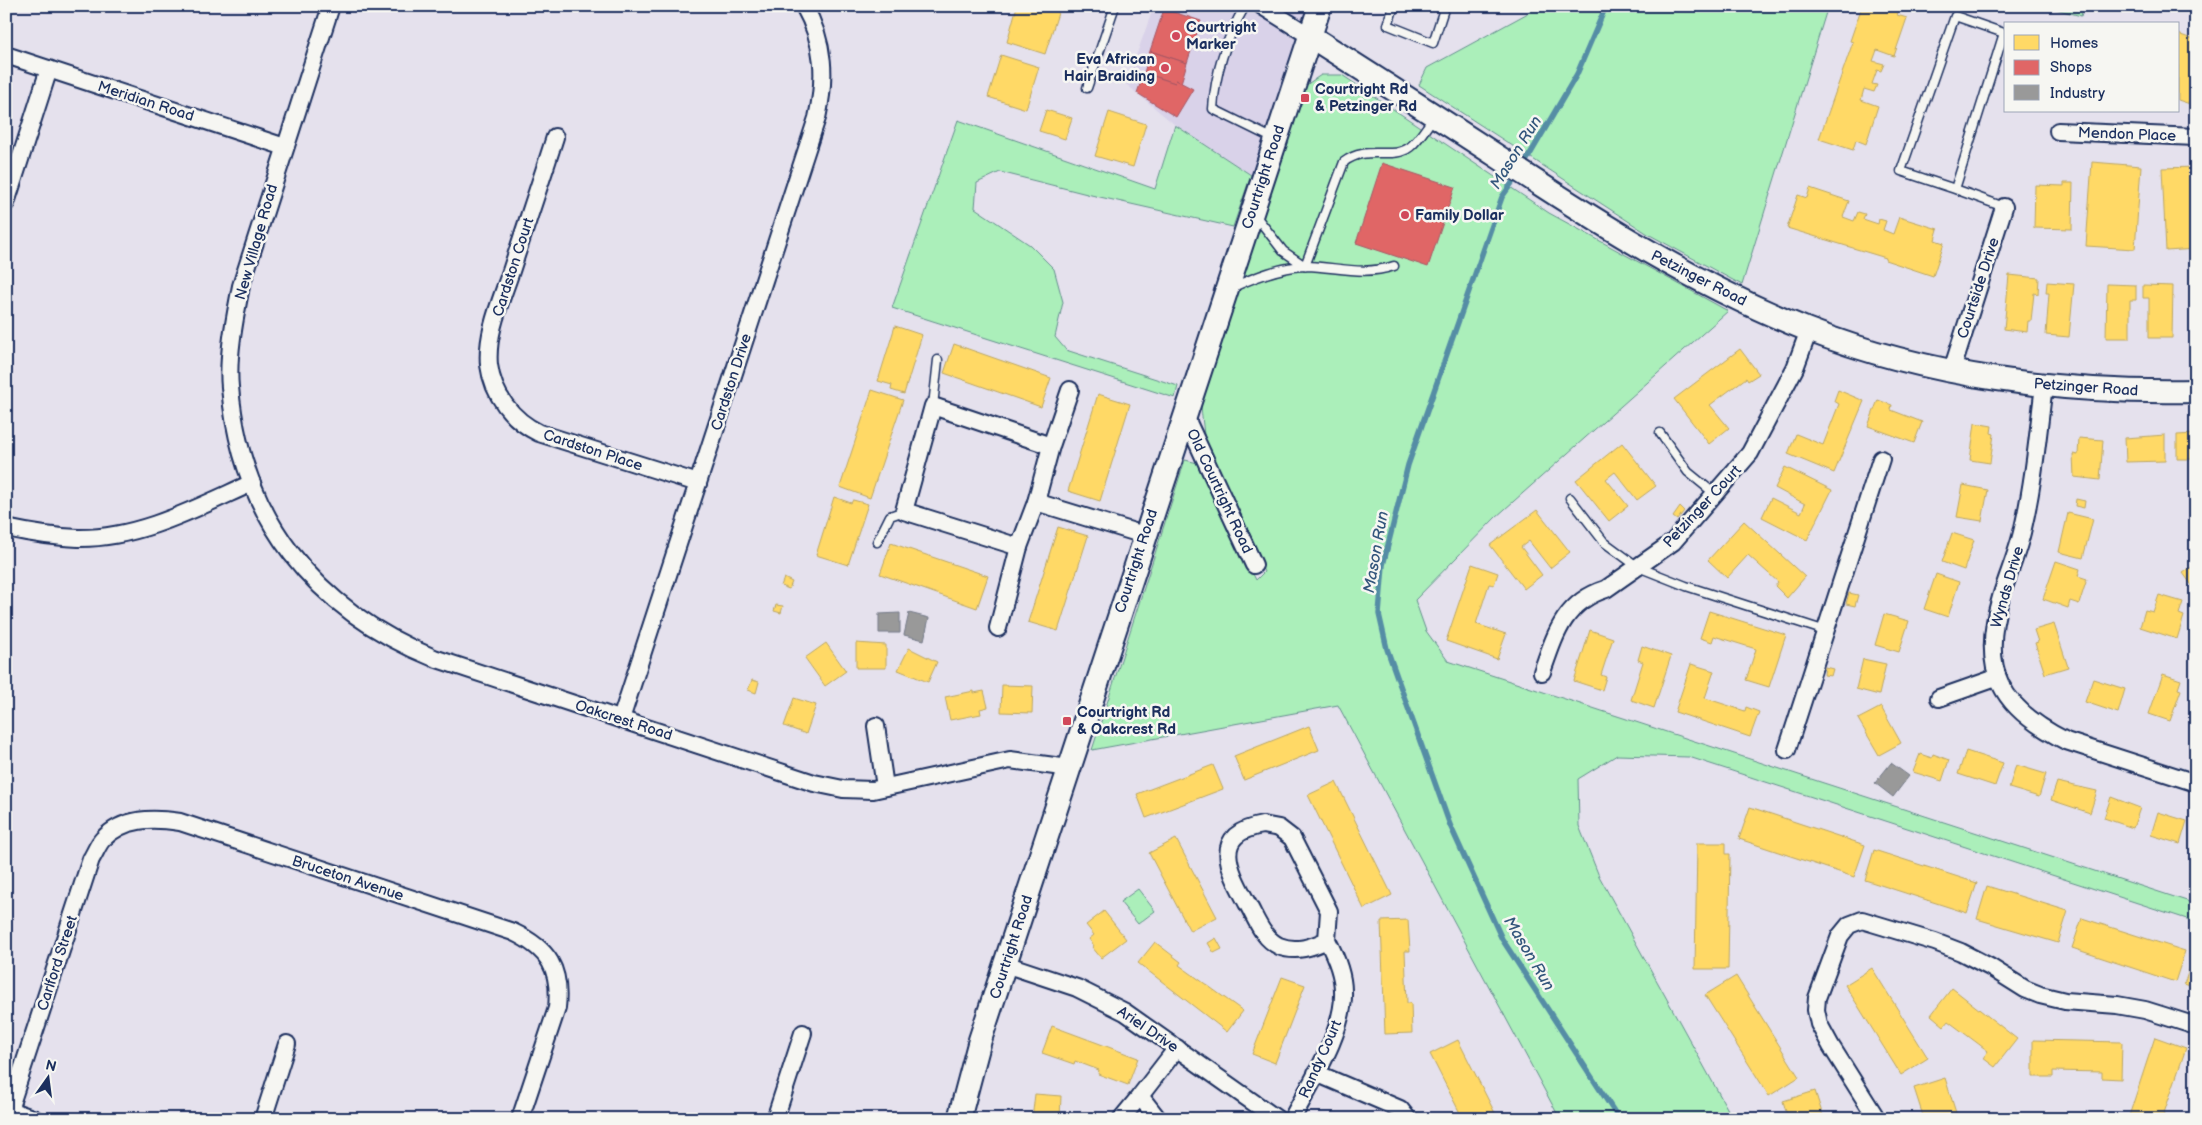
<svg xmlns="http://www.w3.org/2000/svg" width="2202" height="1125" font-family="'Balsamiq Sans',sans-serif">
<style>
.built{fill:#d9d2e9}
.green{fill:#abefba;stroke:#638f8c}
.homes{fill:#ffd966;stroke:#bba664}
.shops{fill:#e06666;stroke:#a55664}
.industry{fill:#999;stroke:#737987}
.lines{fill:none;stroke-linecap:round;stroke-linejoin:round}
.stream{stroke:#558da5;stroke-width:5.5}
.lane-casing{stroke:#1b2f5e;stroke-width:11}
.street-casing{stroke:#1b2f5e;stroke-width:20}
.secondary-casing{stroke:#1b2f5e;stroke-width:26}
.lane{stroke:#f6f6f2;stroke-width:8}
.street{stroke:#f6f6f2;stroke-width:16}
.secondary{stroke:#f6f6f2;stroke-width:22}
.poi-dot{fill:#d1495b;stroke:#f6f6f2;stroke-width:2}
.labels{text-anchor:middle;stroke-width:5;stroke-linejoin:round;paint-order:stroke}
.poi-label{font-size:15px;font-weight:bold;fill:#1b2f5e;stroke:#f6f6f2;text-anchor:start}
.street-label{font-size:15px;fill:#1b2f5e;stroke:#f6f6f2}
.water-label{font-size:16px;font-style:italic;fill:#33567c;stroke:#f6f6f2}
</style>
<rect width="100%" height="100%" fill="#e5e1ed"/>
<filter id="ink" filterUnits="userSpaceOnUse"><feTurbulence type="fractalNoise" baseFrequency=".02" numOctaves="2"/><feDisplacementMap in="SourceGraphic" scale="10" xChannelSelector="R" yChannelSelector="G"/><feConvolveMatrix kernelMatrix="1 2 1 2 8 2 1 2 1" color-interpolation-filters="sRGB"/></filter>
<g filter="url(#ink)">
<polygon class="built" points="1154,6 1307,6 1251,175 1175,125 1126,84"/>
<g class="green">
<polygon points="1532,6 1828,6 1742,285 1648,234 1419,85 1427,68 1528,13"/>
<polygon points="2045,6 2084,6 2081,16"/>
<polygon points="1321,75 1342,75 1549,213 1728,311 1496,517 1415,600 1426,631 1448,661 2196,904 2196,922 1689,757 1617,755 1578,779 1579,826 1599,876 1733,1119 1560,1119 1338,705 1092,750 1185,460 1198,463 1256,580 1264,572 1205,444 1200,398 1306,85"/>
<polygon points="958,120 1155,189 1175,125 1251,175 1233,227 1091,195 1000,172 977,183 975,208 1030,245 1054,269 1063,302 1055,337 1066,350 1178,386 1175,398 892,308"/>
<polygon points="1138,889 1155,911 1138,924 1120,902"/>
</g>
<g class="homes">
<polygon points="1017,6 1046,6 1059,10 1045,54 1007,42"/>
<polygon points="1862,6 1900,6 1897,15 1907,18 1894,56 1877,50 1873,61 1884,64 1881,71 1877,70 1872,84 1877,85 1874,92 1864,89 1861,100 1878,106 1866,144 1856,140 1853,150 1819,139 1853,42 1850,41"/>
<polygon points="2178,6 2196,6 2196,14"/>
<polygon points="2194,30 2196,95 2193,105 2178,100 2178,34 2192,39"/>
<polygon points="1001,55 1039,67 1026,109 988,97"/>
<polygon points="1046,110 1072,118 1065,139 1039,131"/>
<polygon points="1109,112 1146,124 1133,167 1095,156"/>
<polygon points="2092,162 2141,166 2135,249 2086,246"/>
<polygon points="2196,167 2196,249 2166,251 2162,168"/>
<polygon points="2064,183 2073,183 2072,229 2034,228 2035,185 2064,186"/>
<polygon points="1810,188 1849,201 1843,217 1854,221 1858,212 1865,214 1863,219 1878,224 1879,219 1886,221 1883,230 1893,234 1899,217 1938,229 1935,240 1944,243 1933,276 1885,260 1886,258 1787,228 1798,195 1807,198"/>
<polygon points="2009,275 2039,278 2038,294 2034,293 2031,321 2028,321 2027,332 2004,329"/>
<polygon points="2047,282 2074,284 2069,337 2046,335 2049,293 2046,293"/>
<polygon points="2107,284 2136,285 2136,300 2130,300 2130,338 2106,338"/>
<polygon points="2143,285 2173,286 2172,338 2149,338 2149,298 2143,298"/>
<polygon points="895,326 922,335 904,394 891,390 892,385 878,381"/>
<polygon points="954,344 1051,378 1041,407 944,373"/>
<polygon points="1740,349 1759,374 1748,381 1746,378 1710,405 1729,428 1709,444 1674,399"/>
<polygon points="872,390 903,400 870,498 840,487"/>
<polygon points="1838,390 1864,401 1834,473 1788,454 1796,434 1823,445 1839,404 1834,401"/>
<polygon points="1098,394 1130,404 1100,501 1068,491"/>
<polygon points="1878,400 1892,405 1891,410 1922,422 1914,443 1868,426"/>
<polygon points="1975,423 1992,426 1991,433 1994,434 1990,463 1970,460"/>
<polygon points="2196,434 2196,459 2177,459 2177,435"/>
<polygon points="2165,435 2165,461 2126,462 2125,438"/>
<polygon points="2079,438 2103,440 2100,480 2074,477 2073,454 2078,455"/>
<polygon points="1622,443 1656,486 1637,500 1615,472 1606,479 1628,506 1609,521 1576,480"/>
<polygon points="1785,467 1832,490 1807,540 1762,517 1771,498 1801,513 1805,504 1775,488"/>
<polygon points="1963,485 1988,490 1982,521 1957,517"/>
<polygon points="834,497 851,503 853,500 868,504 848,565 816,555"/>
<polygon points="2076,499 2085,501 2084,508 2075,506"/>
<polygon points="1680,507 1684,511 1677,520 1673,517"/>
<polygon points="1537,510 1570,552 1550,568 1529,541 1521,547 1542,575 1524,589 1490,545"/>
<polygon points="2068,513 2093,519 2083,558 2059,552"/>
<polygon points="1744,521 1805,577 1787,598 1775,586 1778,582 1748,555 1727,578 1708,560"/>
<polygon points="1058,527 1088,536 1058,631 1028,622"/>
<polygon points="1952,533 1974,540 1964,570 1942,562"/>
<polygon points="891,543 988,576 977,608 880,574"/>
<polygon points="2056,561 2080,569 2078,576 2087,579 2079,604 2070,601 2068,608 2043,599"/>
<polygon points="1472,564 1498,573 1494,585 1489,584 1476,624 1506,634 1497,659 1446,641"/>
<polygon points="2196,564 2196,591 2183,573"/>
<polygon points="1936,574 1959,582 1948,617 1924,609"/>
<polygon points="784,578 792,582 789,589 781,586"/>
<polygon points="1849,593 1858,595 1855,606 1846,604"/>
<polygon points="2159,595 2183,602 2179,614 2184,616 2177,639 2140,627 2145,610 2153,612"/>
<polygon points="776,605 783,606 781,613 774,611"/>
<polygon points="1709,611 1786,635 1769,687 1746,680 1756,649 1714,636 1712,642 1700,638"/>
<polygon points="1884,614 1909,621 1899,652 1875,645"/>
<polygon points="2054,624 2068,667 2045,674 2035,643 2038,642 2034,630"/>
<polygon points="1590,630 1613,638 1601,675 1606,677 1602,690 1574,681"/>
<polygon points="826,643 846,671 825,686 805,658"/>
<polygon points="856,643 886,645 886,668 856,668"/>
<polygon points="1642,646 1671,656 1654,708 1631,700 1643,662 1638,660"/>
<polygon points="909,648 937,662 928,682 898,670"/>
<polygon points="1863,659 1886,664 1879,695 1856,689"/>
<polygon points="1691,664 1714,671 1705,698 1745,711 1746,707 1759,712 1750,737 1675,712"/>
<polygon points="1825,667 1833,669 1831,676 1824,675"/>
<polygon points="2163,674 2181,680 2178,689 2181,690 2170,721 2149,714"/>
<polygon points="2093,679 2125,689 2118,713 2085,702"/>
<polygon points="752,680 759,682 756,693 748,690"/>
<polygon points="1002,685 1033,686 1032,713 1001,712"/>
<polygon points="974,691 974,693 984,691 988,707 980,709 981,714 950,720 945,697"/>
<polygon points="794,698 816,705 806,734 784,726"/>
<polygon points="1881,707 1901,743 1879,755 1858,719"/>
<polygon points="1309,726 1319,750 1244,780 1234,756"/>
<polygon points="1966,751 2003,763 1995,786 1958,774"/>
<polygon points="1920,754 1932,758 1933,754 1949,760 1942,781 1913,772"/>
<polygon points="1213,765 1223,789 1146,818 1137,794"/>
<polygon points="2016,765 2046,774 2039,797 2009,788"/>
<polygon points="1336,782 1392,895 1364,909 1308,795"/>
<polygon points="2057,782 2097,791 2090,813 2051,800"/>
<polygon points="2111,797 2140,808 2133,828 2104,818"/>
<polygon points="1750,807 1865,845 1854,877 1739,839"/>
<polygon points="2158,812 2187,821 2180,844 2151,835"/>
<polygon points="1176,839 1217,917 1190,931 1149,853"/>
<polygon points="1697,843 1726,843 1726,854 1730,854 1728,969 1695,969"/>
<polygon points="1874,850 1977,883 1967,913 1865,880"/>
<polygon points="1987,886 2068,911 2058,943 1977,919"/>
<polygon points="1104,911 1126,939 1101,958 1092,947 1094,946 1089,939 1094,935 1086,925"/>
<polygon points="2082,918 2185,951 2175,982 2072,948"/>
<polygon points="1408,920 1410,951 1405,951 1407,1003 1411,1003 1412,1033 1385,1034 1381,921"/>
<polygon points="1216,938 1222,949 1214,953 1208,943"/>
<polygon points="1155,942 1181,962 1179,965 1243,1011 1227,1032 1138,963"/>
<polygon points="2193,959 2196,960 2196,993 2191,991 2193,987 2184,984"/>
<polygon points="1872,968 1928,1058 1901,1075 1845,985"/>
<polygon points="1736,976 1799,1077 1769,1096 1705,995"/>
<polygon points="1282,977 1305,985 1275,1063 1252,1054"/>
<polygon points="1952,988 2017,1039 1995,1067 1983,1058 1988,1051 1948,1021 1944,1026 1931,1015"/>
<polygon points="1052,1026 1138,1058 1128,1085 1098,1074 1099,1070 1075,1061 1074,1064 1042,1053"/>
<polygon points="2155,1037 2186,1048 2162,1119 2128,1119"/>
<polygon points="1458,1040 1498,1119 1463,1119 1430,1054"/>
<polygon points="2033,1040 2122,1042 2121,1079 2102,1078 2102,1072 2053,1071 2053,1077 2033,1077"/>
<polygon points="1945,1078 1958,1119 1924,1119 1914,1088"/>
<polygon points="1815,1091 1824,1119 1788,1119 1783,1101"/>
<polygon points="1035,1094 1061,1096 1060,1119 1032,1119"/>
<polygon points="1190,1113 1222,1115 1222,1119 1190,1119"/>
</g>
<g class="shops">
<polygon points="1164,9 1201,21 1187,63 1150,51"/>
<polygon points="1150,51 1187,63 1181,83 1176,80 1175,83 1144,73"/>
<polygon points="1144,73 1175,83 1176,80 1193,89 1176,117 1137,93"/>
<polygon points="1382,163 1455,187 1428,267 1356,243"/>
</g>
<g class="industry">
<polygon points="900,613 900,633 879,633 879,614"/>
<polygon points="909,613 929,618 924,640 904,635"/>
<polygon points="1891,763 1909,776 1893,797 1875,783"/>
</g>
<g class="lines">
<g class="stream">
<polyline points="1522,168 1577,74 1606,6"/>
<polyline points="1517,176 1502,197 1408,465 1383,565 1379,614 1387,649 1450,825 1502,939 1619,1119"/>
</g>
<g class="lane-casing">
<g id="lane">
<path d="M1245,6C1227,37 1215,73 1213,109L1274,139"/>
<polyline points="1394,6 1388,25 1433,43 1445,6"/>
<polyline points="1087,88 1115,6"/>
<polyline points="1955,189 1901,171 1955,16 2004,33 1955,189 2004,207"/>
<polyline points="1255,215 1283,251 1305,266"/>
<path d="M1305,266L1344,162C1367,144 1392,161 1410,147C1419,140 1427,126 1434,117"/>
<path d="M1233,287C1255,277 1282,266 1307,266C1337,267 1364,276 1394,266"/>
<polyline points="933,406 938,360"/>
<polyline points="1660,433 1688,472 1715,494"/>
<polyline points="1570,498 1604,542 1638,567 1686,586 1826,631"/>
<polyline points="877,542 890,516 904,511"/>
</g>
</g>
<g class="street-casing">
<g id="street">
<path d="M331,6L241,286C235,317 227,356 230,387C241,518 315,610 434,658L814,783L843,789L873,790L1010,760L1069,768"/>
<polyline points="1262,6 1310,36"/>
<polyline points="6,55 285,147"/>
<polyline points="2058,131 2196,137"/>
<path d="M555,137C541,181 526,225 512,268C502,299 486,332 489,365C493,395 512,420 539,433L698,483"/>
<polyline points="6,203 49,69"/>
<polyline points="1952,370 2004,207"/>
<path d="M2044,385C2038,433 2034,481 2023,528C2018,552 2008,574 2001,597C1979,670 2000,708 2066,741L2196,783"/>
<polyline points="1185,416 1254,565"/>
<polyline points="1036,502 1144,535"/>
<path d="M6,528C29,533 55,537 78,538C139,539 198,507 252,483"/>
<polyline points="1019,547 904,511 933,406 1051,446"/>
<polyline points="998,628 1019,547 1036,502 1051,446 1070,390"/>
<path d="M1542,672C1555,635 1564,602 1606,589L1673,542L1750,453L1795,368L1809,330"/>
<polyline points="1939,698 1996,678"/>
<path d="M621,719L817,118C826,78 825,43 804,6"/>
<polyline points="876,726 885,787"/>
<polyline points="1787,750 1881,459"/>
<path d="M1263,825L1279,828L1292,838L1329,911L1327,940C1312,947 1296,953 1279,946C1262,938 1256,918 1247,903C1230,871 1209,834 1263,825Z"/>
<polyline points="1005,964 1077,988 1125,1012 1277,1119"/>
<polyline points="1316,1073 1400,1109 1408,1119"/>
<polyline points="1140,1096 1177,1048"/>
<polyline points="6,1109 35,1119"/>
<path d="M9,1110L91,859C95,853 98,844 103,839C124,817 153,818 180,822L513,932C549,949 561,969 557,1008L520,1119"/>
<polyline points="263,1119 287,1044"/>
<polyline points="775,1119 803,1033"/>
<polyline points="1121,1119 1140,1096 1158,1119"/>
<path d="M1292,1119C1310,1084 1345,1031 1343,991C1343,973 1335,955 1327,940"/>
<polyline points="1877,1119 1831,1046 1819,1024 1816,1010 1817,998 1840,936 1849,925 1862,920 1935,942 1961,952 1990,967 2025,989 2040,995 2065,1001 2117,1005 2145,1010 2196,1026"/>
</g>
</g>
<g class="secondary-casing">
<g id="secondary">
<path d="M1310,36C1374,77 1439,118 1503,160C1600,224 1698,286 1806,329C1928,377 2066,394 2196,391"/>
<polyline points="959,1119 980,1040 1320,6"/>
</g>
</g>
<use href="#lane" class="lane"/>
<use href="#street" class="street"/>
<use href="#secondary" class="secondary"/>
</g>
</g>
<g class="poi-dot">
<circle cx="1176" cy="36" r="5"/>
<circle cx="1165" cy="68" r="5"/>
<rect x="1300" y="93" width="10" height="10" rx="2.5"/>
<circle cx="1405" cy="215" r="5"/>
<rect x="1062" y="716" width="10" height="10" rx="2.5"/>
</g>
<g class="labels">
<g class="poi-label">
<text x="1186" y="32">Courtright<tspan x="1186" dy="17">Marker</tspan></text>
<text x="1155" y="64" text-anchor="end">Eva African<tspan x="1155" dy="17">Hair Braiding</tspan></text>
<text x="1315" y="94">Courtright Rd<tspan x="1315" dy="17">&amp; Petzinger Rd</tspan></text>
<text x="1415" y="220">Family Dollar</text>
<text x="1077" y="717">Courtright Rd<tspan x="1077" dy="17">&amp; Oakcrest Rd</tspan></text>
</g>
<g class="street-label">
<text transform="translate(146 101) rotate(18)" y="5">Meridian Road</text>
<text transform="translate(2127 134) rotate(2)" y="5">Mendon Place</text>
<text transform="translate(1263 177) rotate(-72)" y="5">Courtright Road</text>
<text transform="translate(256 242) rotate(-74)" y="5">New Village Road</text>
<text transform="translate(513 267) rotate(-72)" y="5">Cardston Court</text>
<text transform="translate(1699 278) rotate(27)" y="5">Petzinger Road</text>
<text transform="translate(1978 288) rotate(-72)" y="5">Courtside Drive</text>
<text transform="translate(731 382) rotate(-72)" y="5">Cardston Drive</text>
<text transform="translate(2086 387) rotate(4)" y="5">Petzinger Road</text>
<text transform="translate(593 450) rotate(18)" y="5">Cardston Place</text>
<text transform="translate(1220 491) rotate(65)" y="5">Old Courtright Road</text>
<text transform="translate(1702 506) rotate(-47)" y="5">Petzinger Court</text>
<text transform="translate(1136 561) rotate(-72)" y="5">Courtright Road</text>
<text transform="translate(2007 587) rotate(-74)" y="5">Wynds Drive</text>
<text transform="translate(624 720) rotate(18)" y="5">Oakcrest Road</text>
<text transform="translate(348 878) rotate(18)" y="5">Bruceton Avenue</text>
<text transform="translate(1011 947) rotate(-72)" y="5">Courtright Road</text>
<text transform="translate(57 963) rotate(-72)" y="5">Carlford Street</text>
<text transform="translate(1148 1029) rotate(34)" y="5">Ariel Drive</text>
<text transform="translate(1320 1059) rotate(-66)" y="5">Randy Court</text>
</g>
<g class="water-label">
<text transform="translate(1515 152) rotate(-58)" y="6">Mason Run</text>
<text transform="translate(1375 552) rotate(-80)" y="6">Mason Run</text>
<text transform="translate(1530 953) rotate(59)" y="6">Mason Run</text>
</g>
</g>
<rect width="2202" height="1125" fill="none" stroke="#f6f6f2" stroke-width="25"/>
<rect x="12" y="12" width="2177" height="1100" fill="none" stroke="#1b2f5e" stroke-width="2" filter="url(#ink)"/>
<rect x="2004" y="22" width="175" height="90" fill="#f6f6f2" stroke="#9ea6b7"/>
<rect x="2014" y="35" width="25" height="15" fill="#ffd966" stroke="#9ea6b7"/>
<text x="2050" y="48" font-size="15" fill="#1b2f5e">Homes</text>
<rect x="2014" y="60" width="25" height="15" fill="#e06666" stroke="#9ea6b7"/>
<text x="2050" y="72" font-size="15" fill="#1b2f5e">Shops</text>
<rect x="2014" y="85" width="25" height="15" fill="#999999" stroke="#9ea6b7"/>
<text x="2050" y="98" font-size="15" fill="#1b2f5e">Industry</text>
<g transform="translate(48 1078) rotate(14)" stroke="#f6f6f2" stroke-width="4" paint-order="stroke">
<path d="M0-4L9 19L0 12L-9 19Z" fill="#1b2f5e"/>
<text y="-8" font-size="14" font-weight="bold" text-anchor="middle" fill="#1b2f5e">N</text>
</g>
</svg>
